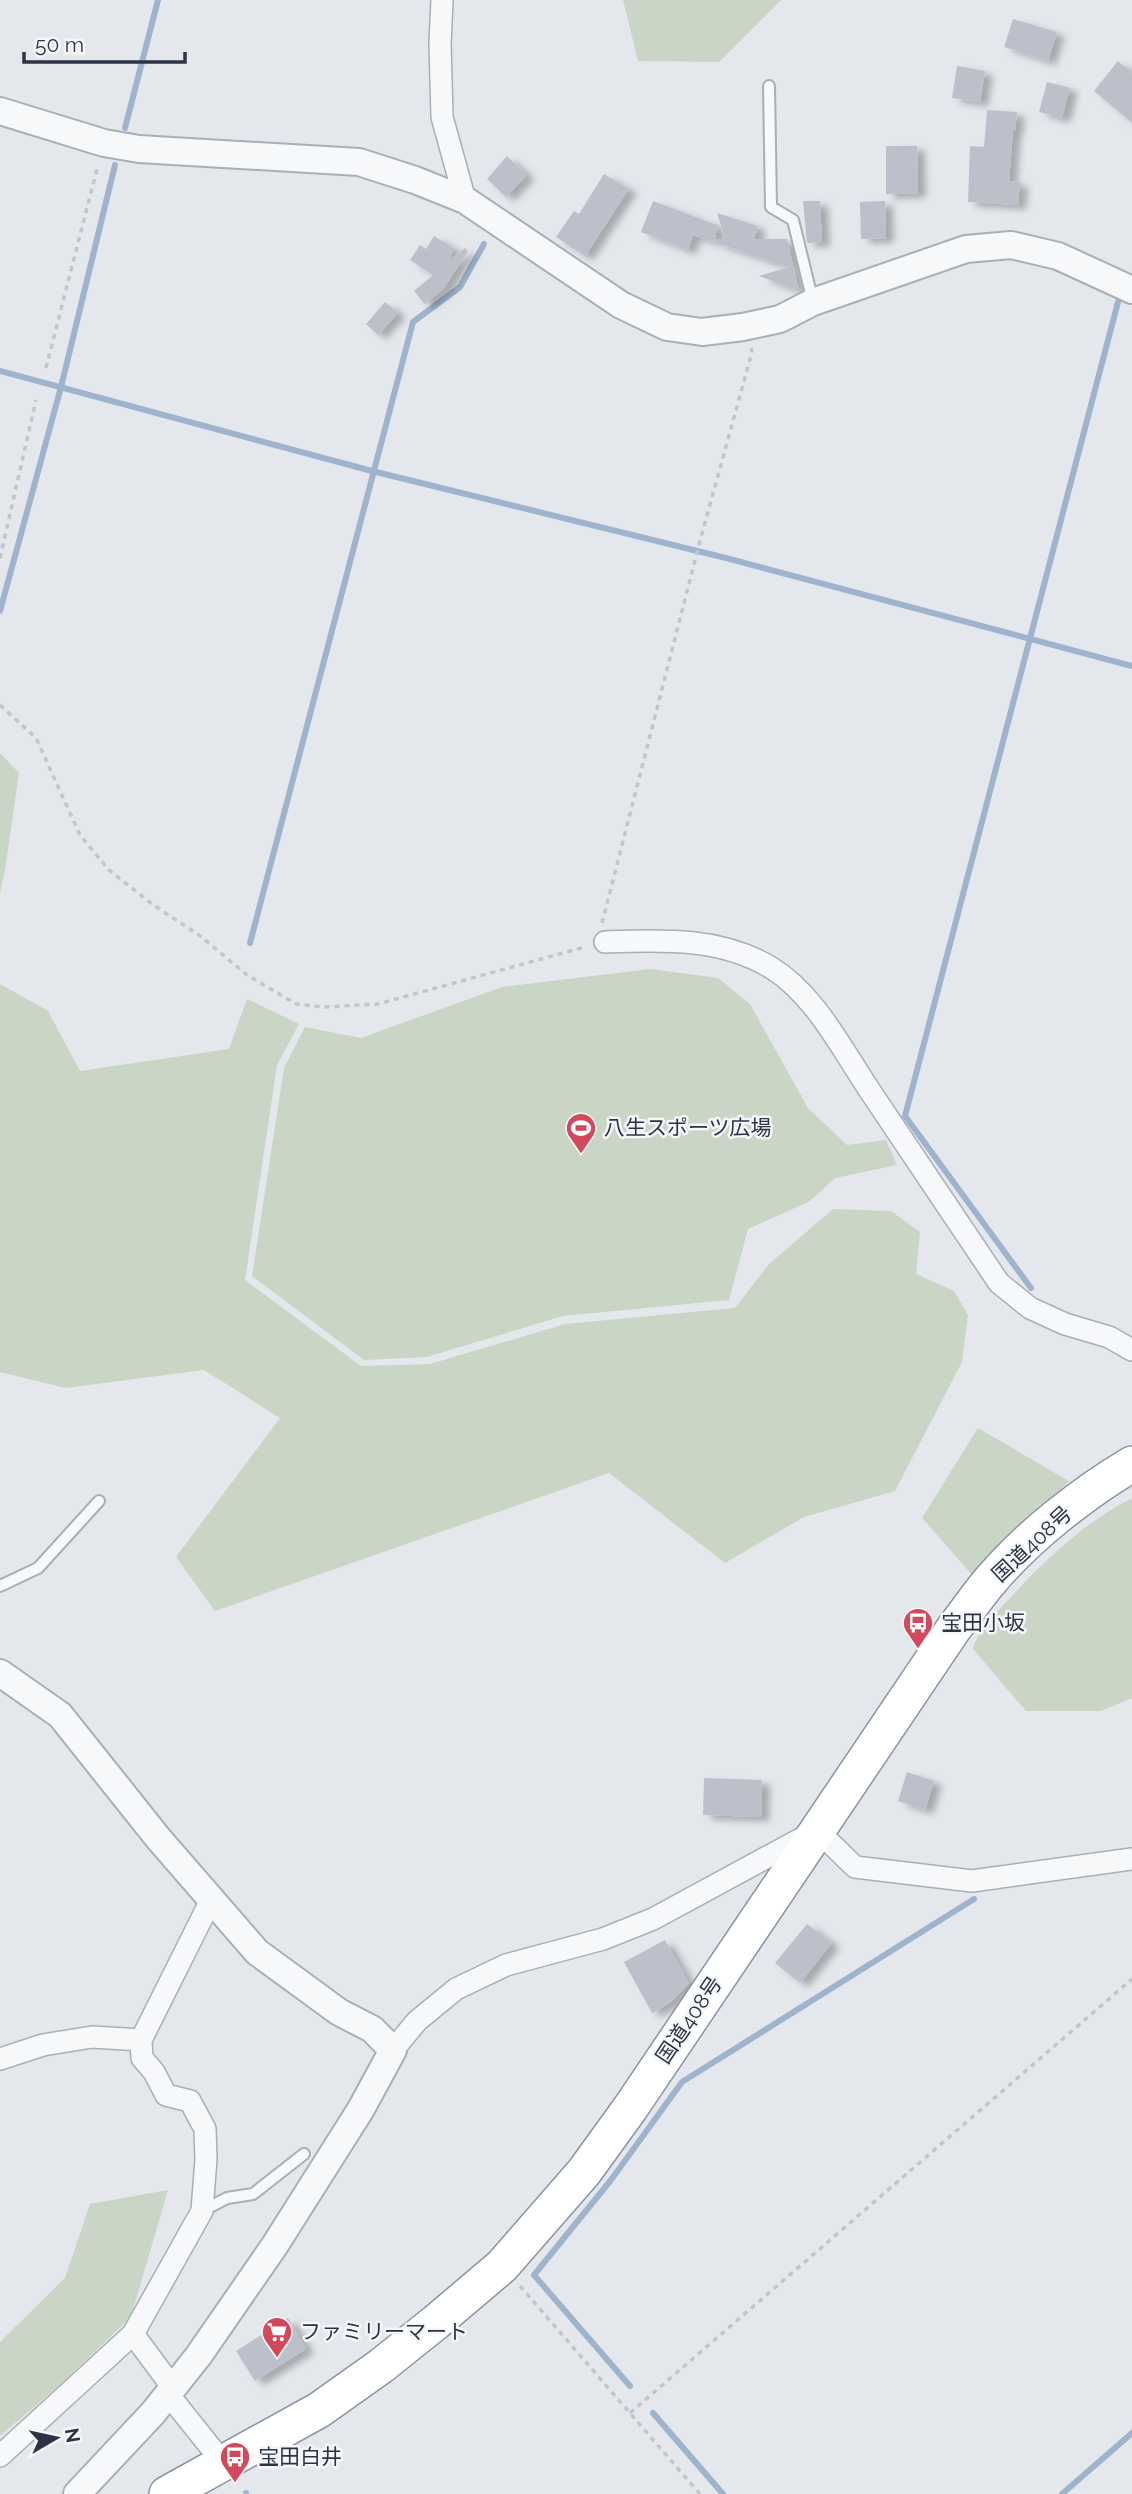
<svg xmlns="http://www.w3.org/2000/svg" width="1132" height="2494" font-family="Raleway,'Noto Sans JP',sans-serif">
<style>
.green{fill:#c9d6c5}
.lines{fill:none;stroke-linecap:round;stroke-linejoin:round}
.stream{stroke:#9fb4cc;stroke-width:6}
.building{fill:#bbc0ca;filter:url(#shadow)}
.service-casing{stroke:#a9aeb7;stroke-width:14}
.minor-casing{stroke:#a9aeb7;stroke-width:24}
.tertiary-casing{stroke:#a9aeb7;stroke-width:30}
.trunk-casing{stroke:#8b94a3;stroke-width:38}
.path{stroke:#c2c5cb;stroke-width:3.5;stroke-dasharray:5 5;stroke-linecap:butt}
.service{stroke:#f7f8fa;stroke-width:10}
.minor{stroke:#f7f8fa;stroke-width:21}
.tertiary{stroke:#f7f8fa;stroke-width:26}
.trunk{stroke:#fff;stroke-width:35}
.labels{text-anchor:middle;stroke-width:5;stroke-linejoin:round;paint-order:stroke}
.poi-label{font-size:21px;fill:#2b3445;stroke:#f4f6f9;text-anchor:start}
.street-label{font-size:21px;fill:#2b3445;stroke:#f4f6f9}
</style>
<defs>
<filter id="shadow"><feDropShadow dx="8" dy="4.5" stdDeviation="3.5" flood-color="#0004"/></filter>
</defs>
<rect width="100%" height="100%" fill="#e4e7ec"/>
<g class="green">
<polygon points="623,0 781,0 719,62 638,61"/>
<polygon points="0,753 19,773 5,870 0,893"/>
<polygon points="650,969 718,978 750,1004 808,1108 847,1145 886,1140 897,1165 835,1178 810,1201 748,1229 729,1300 563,1316 427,1357 364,1360 252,1276 284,1068 305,1027 361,1038 502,987"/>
<polygon points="0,984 48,1011 80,1071 229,1049 247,999 299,1024 277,1065 245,1280 361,1366 430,1364 565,1324 735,1308 769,1264 833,1209 891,1211 920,1232 916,1274 954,1291 968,1315 962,1362 895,1491 804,1517 725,1563 609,1473 215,1611 176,1557 280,1418 204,1370 66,1388 0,1372"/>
<polygon points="978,1428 1069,1481 975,1578 922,1518"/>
<path d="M1132,1498V1698L1101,1711H1026L973,1649C980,1626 995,1614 1011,1597C1047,1558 1084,1523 1132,1498Z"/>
<polygon points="168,2190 131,2317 63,2382 0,2436 0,2342 65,2278 90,2204"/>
</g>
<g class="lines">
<g class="stream">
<polyline points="125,128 158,0"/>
<polyline points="0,371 372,471 726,558 1132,666"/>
<polyline points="0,611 61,387 115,165"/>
<polyline points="250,943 413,322 460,287 484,244"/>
<polyline points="1031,1288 905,1116 1118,302"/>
<polyline points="630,2386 534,2275 611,2180 682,2082 974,1899"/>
<polyline points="653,2413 723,2494"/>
<polyline points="246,2493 246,2494"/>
<polyline points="1062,2494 1132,2433"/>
</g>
</g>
<g class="building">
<polygon points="1013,19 1057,32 1048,61 1004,47"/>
<polygon points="1118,61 1132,73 1132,123 1094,91"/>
<polygon points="957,66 985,71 980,102 952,98"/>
<polygon points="1047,82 1070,88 1062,118 1039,112"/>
<polygon points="987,110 1017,112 1015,131 1013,131 1009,181 1020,182 1018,205 968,202 970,146 984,147"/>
<polygon points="886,146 917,146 918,193 886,194"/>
<polygon points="507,156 527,175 506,197 487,179"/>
<polygon points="604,174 629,189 585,256 556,237 574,211 579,214"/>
<polygon points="653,201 717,225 715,242 693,235 688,250 641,232"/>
<polygon points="803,201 820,201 822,242 807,243"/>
<polygon points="885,201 886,238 861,239 860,202"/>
<polygon points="717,213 758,226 754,239 787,239 799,291 759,276 789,267 716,243 717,239 725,239"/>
<polygon points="434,236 455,249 450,256 453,258 465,248 468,251 444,288 425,304 414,291 433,275 410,260 420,245 426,249"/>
<polygon points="385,302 398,313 378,335 366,324"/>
<polygon points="907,1772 934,1781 925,1810 898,1801"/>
<polygon points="704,1778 762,1780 761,1817 703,1815"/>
<polygon points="807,1924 832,1943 800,1983 775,1963"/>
<polygon points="665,1940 689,1983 671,2002 652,2013 624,1962"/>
<polygon points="288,2318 306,2349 255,2381 236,2351"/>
</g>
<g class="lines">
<g class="service-casing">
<g id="service">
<polyline points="769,86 771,207 793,220 813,302"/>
<polyline points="0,1586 38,1568 99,1501"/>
<polyline points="202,2211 227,2198 253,2194 304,2154"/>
</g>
</g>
<g class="minor-casing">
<g id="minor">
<polyline points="442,0 440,44 442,117 465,200"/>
<path d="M605,942C661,940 720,937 770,967C816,995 842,1050 872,1094C914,1157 956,1220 999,1283L1030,1308L1065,1324L1109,1337L1132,1350"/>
<polyline points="393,2050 417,2021 456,1989 506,1965 603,1939 653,1919 817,1830 855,1867 972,1881 1132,1859"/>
<polyline points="0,2059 43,2045 92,2037 141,2040"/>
<polyline points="133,2334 173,2388"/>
<polyline points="168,2394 224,2464"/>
<polyline points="0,2456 133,2334 202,2211 206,2159 205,2129 190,2101 166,2095 154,2072 142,2058 141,2040 211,1900"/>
</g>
</g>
<g class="tertiary-casing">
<g id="tertiary">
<polyline points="0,111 104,143 139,149 359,162 415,180 465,200 621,305 667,327 702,332 743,327 780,319 813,302 966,249 1011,245 1058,256 1132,290"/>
<polyline points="0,1673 60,1715 158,1838 257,1952 339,2012 372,2029 393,2050 361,2109 275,2245 199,2355 153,2413 77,2494"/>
</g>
</g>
<g class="trunk-casing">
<path id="trunk" d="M167,2494L319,2410L381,2366L436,2322L502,2266L584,2172L631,2107L954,1628C966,1613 977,1596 990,1581C1027,1537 1083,1493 1132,1464"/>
</g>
<g class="path">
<polyline points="46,368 98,165"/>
<polyline points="0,558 36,400"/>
<polyline points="0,705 36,738 80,835 109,870 152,904 199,935 247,975 296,1004 324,1007 378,1004 585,947"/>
<polyline points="602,923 701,537 752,352 751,348"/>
<polyline points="520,2286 700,2494"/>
<polyline points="630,2413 1132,1979"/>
</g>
<use href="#service" class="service"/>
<use href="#minor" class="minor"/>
<use href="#tertiary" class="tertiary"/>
<use href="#trunk" class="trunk"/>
</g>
<defs>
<g id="stadium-pin" transform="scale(1.575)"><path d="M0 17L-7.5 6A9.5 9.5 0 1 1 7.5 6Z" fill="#d1495b" stroke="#f4f6f9"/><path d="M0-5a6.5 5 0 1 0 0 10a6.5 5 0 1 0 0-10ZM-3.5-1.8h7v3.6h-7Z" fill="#fff"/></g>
<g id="bus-pin" transform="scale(1.575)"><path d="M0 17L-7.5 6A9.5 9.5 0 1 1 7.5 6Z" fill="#d1495b" stroke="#f4f6f9"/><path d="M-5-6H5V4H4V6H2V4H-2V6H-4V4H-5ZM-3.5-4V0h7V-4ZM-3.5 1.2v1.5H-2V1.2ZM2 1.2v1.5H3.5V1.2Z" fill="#fff"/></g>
<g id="supermarket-pin" transform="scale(1.575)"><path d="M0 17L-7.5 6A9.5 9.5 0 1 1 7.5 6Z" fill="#d1495b" stroke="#f4f6f9"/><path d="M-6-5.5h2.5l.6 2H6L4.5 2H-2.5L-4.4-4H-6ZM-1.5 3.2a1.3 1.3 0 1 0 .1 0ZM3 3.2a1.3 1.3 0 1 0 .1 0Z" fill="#fff"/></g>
</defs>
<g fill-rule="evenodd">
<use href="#stadium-pin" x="581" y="1128"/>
<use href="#bus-pin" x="918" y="1623"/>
<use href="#supermarket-pin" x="277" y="2332"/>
<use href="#bus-pin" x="235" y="2457"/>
</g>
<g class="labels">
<g class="poi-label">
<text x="604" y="1135">八生スポーツ広場</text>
<text x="941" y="1630">宝田小坂</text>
<text x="300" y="2339">ファミリーマート</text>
<text x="258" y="2464">宝田白井</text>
</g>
<g class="street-label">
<text transform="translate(1032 1544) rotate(-43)" y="7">国道408号</text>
<text transform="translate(689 2020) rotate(-56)" y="7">国道408号</text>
</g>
</g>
<g transform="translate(56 2438) rotate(81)" stroke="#f4f6f9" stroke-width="5" paint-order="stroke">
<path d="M0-5L12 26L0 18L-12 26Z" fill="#2b3445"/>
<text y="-10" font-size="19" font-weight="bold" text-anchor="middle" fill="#2b3445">N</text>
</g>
<path d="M24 52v10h161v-10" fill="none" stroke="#2b3445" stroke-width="3.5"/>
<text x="35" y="52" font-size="21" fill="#2b3445" stroke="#f4f6f9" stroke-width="5" paint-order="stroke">50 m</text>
</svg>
